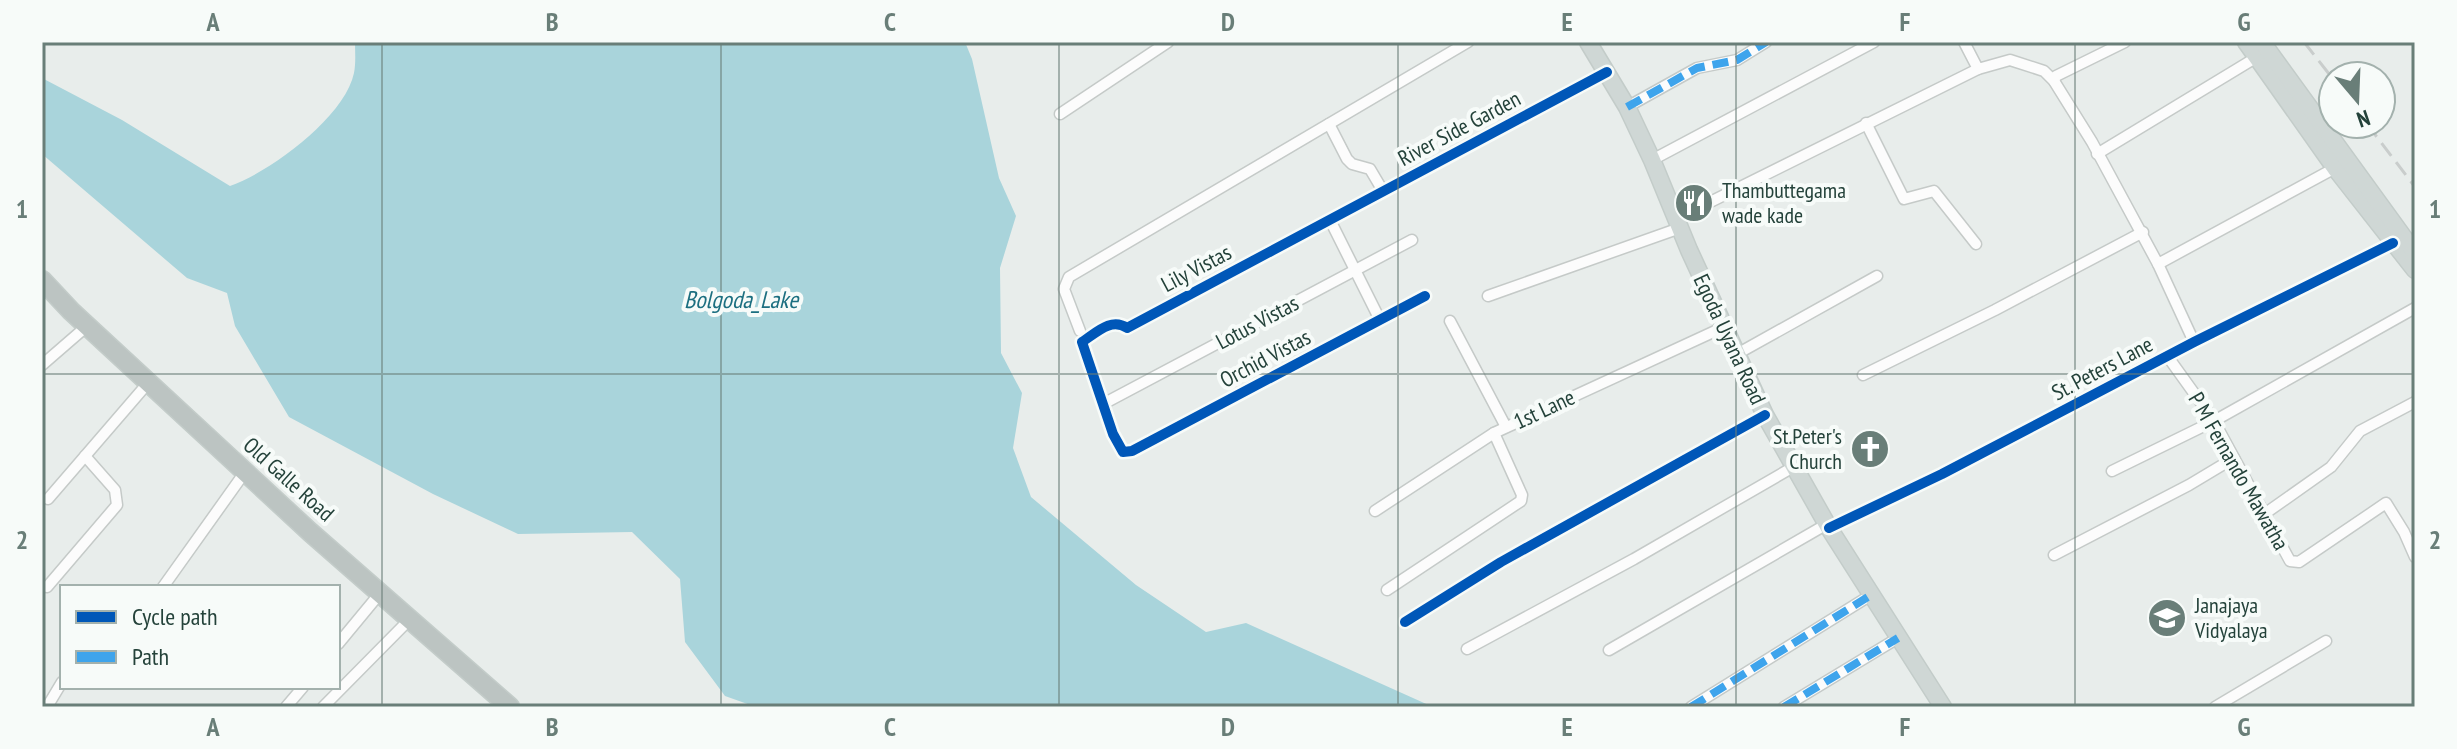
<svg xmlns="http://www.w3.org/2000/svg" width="2457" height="749" font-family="'PT Sans Narrow',sans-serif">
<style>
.water{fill:#a9d4db}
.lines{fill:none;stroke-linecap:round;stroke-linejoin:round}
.street-casing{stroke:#c5cac8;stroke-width:13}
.primary-casing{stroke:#c3ccc9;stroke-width:19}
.highway-casing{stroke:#c3ccc9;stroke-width:21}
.street{stroke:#fcfcfc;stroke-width:10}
.primary{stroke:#cfd7d5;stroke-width:16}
.highway{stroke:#bcc4c2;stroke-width:18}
.rail{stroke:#c9cdcc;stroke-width:3;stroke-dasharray:16 8;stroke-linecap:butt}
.quiet{stroke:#3ea4ec;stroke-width:8;stroke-dasharray:16 8;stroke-linecap:butt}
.cycleway-casing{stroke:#f7fbf9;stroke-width:15}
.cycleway{stroke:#0057b8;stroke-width:10}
.grid{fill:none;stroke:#697e78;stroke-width:2;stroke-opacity:0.55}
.labels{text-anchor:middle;stroke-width:8;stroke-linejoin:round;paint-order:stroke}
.street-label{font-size:22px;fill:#24423a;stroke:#f7fbf9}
.poi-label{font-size:22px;fill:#24423a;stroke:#f7fbf9;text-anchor:start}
.water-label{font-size:24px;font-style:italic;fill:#1c6f80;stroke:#f7fbf9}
.neatline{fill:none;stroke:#697e78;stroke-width:3}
.grid-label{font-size:26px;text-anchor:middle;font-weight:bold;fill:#697e78}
</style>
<rect width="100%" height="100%" fill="#e8edeb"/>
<path class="water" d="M355,42H965L972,59L999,178L1016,216L1000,268L1001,353L1022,393L1013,448L1031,497L1136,585L1206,632L1246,623L1433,707H756L725,696L685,642L680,579L632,532L518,534L433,494L289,417L235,326L227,293L187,278L42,154V78L122,120L230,186C270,172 345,117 354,73C356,63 355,52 355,42Z"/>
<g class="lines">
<g class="street-casing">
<g id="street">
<polyline points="1964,42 1978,69 2010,60 2044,71 2054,81 2092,142 2158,264 2335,168"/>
<polyline points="2054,81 2056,76 2125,42"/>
<polyline points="1627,107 1697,68 1737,60 1766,42"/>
<polyline points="1060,114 1168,42"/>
<polyline points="1866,123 1904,199 1934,191 1976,244"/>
<polyline points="1329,124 1347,159 1352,164 1370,169 1383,191"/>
<polyline points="2097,154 2257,57"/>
<polyline points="1652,160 1874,42"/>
<polyline points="1676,219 1978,69"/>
<polyline points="1330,220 1380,320"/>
<polyline points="2158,264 2194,342"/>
<path d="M1425,296L1132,451L1123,452L1113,434L1082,342C1096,333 1111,317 1127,328L1607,72"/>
<polyline points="1488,296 1680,228"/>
<polyline points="1450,321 1506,427"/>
<polyline points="1080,331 1064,289 1069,277 1468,42"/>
<polyline points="1737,354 1877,276"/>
<polyline points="2168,357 2214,421 2290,561 2299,562 2386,503 2404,532 2415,557"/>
<polyline points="42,365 87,326"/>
<polyline points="1863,375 1995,310 2143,232"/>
<polyline points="1103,404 1412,240"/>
<polyline points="2112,471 2214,421 2415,308"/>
<polyline points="48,499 148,383"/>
<polyline points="1375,511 1494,433 1724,327"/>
<polyline points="2263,515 2331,467 2360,431 2415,402"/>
<polyline points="1829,528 1942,474 2194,342 2393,243"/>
<polyline points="2054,555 2189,485 2234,458"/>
<polyline points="47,587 117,505 115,490 85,456"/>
<polyline points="163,587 245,472"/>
<polyline points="1387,590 1521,501 1522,495 1494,433"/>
<polyline points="1405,622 1501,562 1765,415"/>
<polyline points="338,644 381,592"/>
<polyline points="1467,649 1634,559 1795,466"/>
<polyline points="1609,650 1827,524"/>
<polyline points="47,707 62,682"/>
<polyline points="286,707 303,687"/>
<polyline points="323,707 411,618"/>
<polyline points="1691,707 1871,595"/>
<polyline points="1784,707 1898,638"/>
<polyline points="2215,707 2326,641"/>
</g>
</g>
<g class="primary-casing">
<g id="primary">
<polyline points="1588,42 1627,107 1652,160 1689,250 1765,415 1829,528 1943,707"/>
<polyline points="2246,42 2335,168 2415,270"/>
<polyline points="2262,42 2415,253"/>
</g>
</g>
<g class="highway-casing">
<polyline id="highway" points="42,280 71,311 310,532 510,707"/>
</g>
<use href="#street" class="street"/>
<use href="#primary" class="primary"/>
<use href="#highway" class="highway"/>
<g class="rail">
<polyline points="2304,42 2333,79"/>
<polyline points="2367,124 2415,187"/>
</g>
<g class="quiet">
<polyline points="1627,107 1697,68 1737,60 1766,42"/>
<polyline points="1691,707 1871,595"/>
<polyline points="1784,707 1898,638"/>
</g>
<g class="cycleway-casing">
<g id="cycleway">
<path d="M1425,296L1132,451L1123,452L1113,434L1082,342C1096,333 1111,317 1127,328L1607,72"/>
<polyline points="1829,528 1942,474 2194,342 2393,243"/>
<polyline points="1405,622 1501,562 1765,415"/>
</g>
</g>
<use href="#cycleway" class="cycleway"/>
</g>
<path class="grid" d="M382,42V707M721,42V707M1059,42V707M1398,42V707M1736,42V707M2075,42V707M42,374H2415"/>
<defs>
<g id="restaurant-disc" transform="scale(2)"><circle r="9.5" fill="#697e78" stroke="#f7fbf9"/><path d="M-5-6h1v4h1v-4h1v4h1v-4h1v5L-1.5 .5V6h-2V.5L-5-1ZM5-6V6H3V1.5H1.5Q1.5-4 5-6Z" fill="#fff"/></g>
<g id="church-disc" transform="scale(2)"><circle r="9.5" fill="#697e78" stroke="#f7fbf9"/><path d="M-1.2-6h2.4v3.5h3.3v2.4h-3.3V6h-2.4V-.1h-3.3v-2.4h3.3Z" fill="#fff"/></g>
<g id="school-disc" transform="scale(2)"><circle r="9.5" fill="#697e78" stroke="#f7fbf9"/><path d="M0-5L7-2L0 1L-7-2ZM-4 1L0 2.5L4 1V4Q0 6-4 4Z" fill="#fff"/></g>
</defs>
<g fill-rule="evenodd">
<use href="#restaurant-disc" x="1694" y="203"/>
<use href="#church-disc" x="1870" y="449"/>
<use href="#school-disc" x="2167" y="618"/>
</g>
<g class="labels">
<g class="street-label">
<text transform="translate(1459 128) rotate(-28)" y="8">River Side Garden</text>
<text transform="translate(1196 268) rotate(-28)" y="8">Lily Vistas</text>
<text transform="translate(1257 322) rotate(-28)" y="8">Lotus Vistas</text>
<text transform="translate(1730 339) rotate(65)" y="8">Egoda Uyana Road</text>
<text transform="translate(1265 358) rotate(-28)" y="8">Orchid Vistas</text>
<text transform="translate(2102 368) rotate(-28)" y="8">St. Peters Lane</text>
<text transform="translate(1544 409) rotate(-25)" y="8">1st Lane</text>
<text transform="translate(2239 471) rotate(60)" y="8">P M Fernando Mawatha</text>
<text transform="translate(289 479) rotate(42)" y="8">Old Galle Road</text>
</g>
<g class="poi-label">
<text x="1722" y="198">Thambuttegama<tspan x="1722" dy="25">wade kade</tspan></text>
<text x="1842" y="444" text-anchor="end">St.Peter's<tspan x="1842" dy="25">Church</tspan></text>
<text x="2195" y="613">Janajaya<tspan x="2195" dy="25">Vidyalaya</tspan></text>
</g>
<g class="water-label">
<text x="741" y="308">Bolgoda_Lake</text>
</g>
</g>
<rect width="2457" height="749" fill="none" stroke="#f7fbf9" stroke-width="88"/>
<rect x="60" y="585" width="280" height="104" fill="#f7fbf9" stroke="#a3b1ad" stroke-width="2"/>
<rect x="76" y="611" width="40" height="12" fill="#0057b8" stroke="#a3b1ad" stroke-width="2"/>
<text x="132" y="625" font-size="24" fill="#24423a">Cycle path</text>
<rect x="76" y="651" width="40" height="12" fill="#3ea4ec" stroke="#a3b1ad" stroke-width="2"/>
<text x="132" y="665" font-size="24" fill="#24423a">Path</text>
<g transform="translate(2357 100) rotate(161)"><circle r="38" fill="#f7fbf9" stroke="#a3b1ad" stroke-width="2"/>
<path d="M0-6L14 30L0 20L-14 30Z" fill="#697e78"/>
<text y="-12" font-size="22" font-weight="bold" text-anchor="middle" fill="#24423a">N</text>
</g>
<rect x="44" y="44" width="2369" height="661" class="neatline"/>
<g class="grid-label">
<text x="213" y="31">A</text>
<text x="552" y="31">B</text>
<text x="890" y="31">C</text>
<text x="1228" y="31">D</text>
<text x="1567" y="31">E</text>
<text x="1905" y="31">F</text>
<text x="2244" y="31">G</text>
<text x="22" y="218">1</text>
<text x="2435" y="218">1</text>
<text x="22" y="549">2</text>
<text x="2435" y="549">2</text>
<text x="213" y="736">A</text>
<text x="552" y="736">B</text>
<text x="890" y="736">C</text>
<text x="1228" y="736">D</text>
<text x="1567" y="736">E</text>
<text x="1905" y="736">F</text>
<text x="2244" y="736">G</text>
</g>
</svg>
